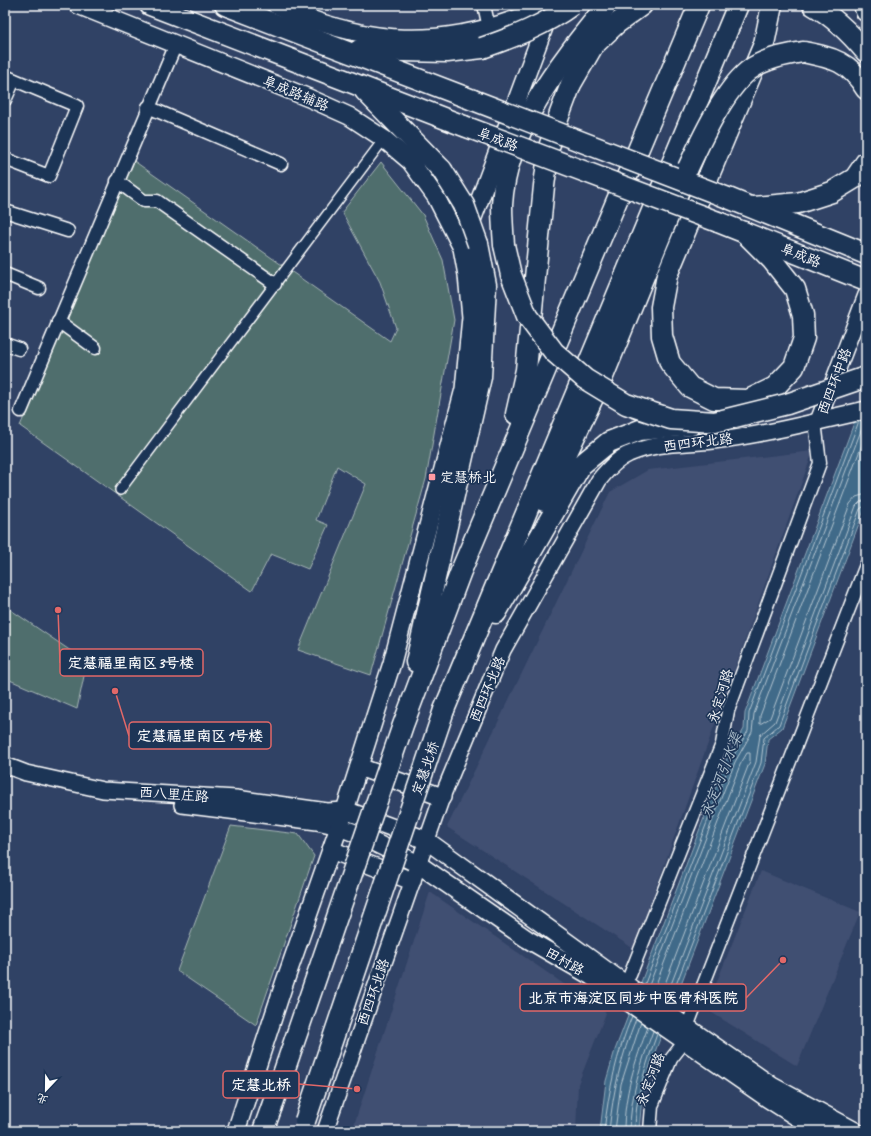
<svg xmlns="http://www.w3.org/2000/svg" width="871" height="1136" font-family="Caveat,'LXGW WenKai TC',sans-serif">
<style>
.built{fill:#414f72}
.green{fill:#4f6e6d;stroke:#a7b6b6}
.water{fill:#416b89;stroke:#8da6b8}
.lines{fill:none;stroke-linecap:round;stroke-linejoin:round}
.shore{stroke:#b3c4d0;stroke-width:1}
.pedestrian-casing{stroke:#fff;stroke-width:12}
.minor-casing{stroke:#fff;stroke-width:15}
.tertiary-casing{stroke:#fff;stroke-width:18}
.secondary-casing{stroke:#fff;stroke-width:20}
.trunk-casing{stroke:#fff;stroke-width:23}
.pedestrian{stroke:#1d3557;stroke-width:9}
.minor{stroke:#1d3557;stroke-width:12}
.tertiary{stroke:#1d3557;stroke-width:15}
.secondary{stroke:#1d3557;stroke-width:17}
.trunk{stroke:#1d3557;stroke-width:20}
.trunk-bridge-casing{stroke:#fff;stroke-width:23;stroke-linecap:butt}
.trunk-bridge{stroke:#1d3557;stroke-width:20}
.poi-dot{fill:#ff9aa2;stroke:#1d3557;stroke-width:1.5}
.labels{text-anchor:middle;stroke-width:3.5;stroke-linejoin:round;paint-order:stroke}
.street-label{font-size:14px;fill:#fff;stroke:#1d3557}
.poi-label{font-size:14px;fill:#fff;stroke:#1d3557;text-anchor:start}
.water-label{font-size:15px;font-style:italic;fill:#b3c4d0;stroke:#1d3557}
.leader{fill:none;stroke:#e26868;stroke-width:1.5}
.callout-dot{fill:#e26868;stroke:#1d3557;stroke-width:1.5}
.callout{fill:#1d3557;stroke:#e26868;stroke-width:1.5}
.callout-label{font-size:15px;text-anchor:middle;font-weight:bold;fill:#fff}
</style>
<rect width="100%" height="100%" fill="#304265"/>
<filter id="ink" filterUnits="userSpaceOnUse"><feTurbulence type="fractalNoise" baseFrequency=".025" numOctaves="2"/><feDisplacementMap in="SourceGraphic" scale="8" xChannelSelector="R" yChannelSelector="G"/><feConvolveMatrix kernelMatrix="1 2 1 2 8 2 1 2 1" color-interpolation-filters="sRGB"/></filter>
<g filter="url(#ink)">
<g class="built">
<polygon points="813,451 634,949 447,827 610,492 648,470"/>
<polygon points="761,871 860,912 797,1066 706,1009"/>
<polygon points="430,892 606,1013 578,1084 576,1131 352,1131"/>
</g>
<g class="green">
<polygon points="134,161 390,341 396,328 380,282 342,212 381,162 423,215 443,260 454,320 426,479 371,675 298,650 366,484 337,466 316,520 328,525 308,569 271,554 252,591 20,426"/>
<polygon points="5,606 87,662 77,709 5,678"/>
<polygon points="231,826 298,834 314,856 256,1025 177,971"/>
</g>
<polygon class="water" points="866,391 866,505 782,728 768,739 765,764 650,1065 642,1097 639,1131 600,1131 606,1081 615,1050 727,758 744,729 745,713"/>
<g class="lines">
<g class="shore">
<polyline points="866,434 760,716 760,724 770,718 850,504 856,497 866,494"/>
<polyline points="644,986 731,760 748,731 749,713 859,421"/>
<polyline points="648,988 735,762 752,732 754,714 865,420"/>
<polyline points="653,992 740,765 747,753 750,753 750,761 660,997"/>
<polyline points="665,1000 756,762 760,735 775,722 856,506 860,502 866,500"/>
<polyline points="669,1003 761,763 764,738 779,725 860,509 866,505"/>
<path d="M604,1131C609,1090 616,1055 632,1016"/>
<path d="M609,1131C613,1092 621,1056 636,1019"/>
<polyline points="615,1131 621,1084 641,1022"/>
<path d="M624,1131C624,1095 635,1061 648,1027"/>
<path d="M630,1131C630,1096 641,1063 653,1031"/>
<path d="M635,1131C635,1097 646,1065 657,1034"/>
</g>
<g class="pedestrian-casing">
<polyline id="pedestrian" points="120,490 384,139"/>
</g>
<g class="minor-casing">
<g id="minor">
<polyline points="484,5 489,28"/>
<polyline points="5,76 77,106 49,176 5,159"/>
<polyline points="5,100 14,80"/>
<polyline points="148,107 281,164"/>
<polyline points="117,181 144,201 157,201 275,284"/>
<polyline points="5,211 68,231"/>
<polyline points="5,274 39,288"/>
<polyline points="58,321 95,348"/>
<polyline points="5,344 19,349"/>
<polyline points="21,411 176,44"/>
<polyline points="630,975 722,744 728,711 820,463 815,422"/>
<polyline points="687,1027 866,565"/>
<polyline points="650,1131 652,1106 671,1059 685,1041"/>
</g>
</g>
<g class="tertiary-casing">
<g id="tertiary">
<polyline points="5,765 26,773 103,790 236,798 327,811 345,810"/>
<polyline points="182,805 317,822 339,827"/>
<path d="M325,1131L442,797L471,727L503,650L599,480C607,470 617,459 629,454C655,442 685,444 713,441C748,437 784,429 818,421L866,295"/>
</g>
</g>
<g class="secondary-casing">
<g id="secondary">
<polyline points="78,5 309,98 349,116 384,139 410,161 436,197 462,248 467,275 471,317 464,389 392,663 345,810 284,984 236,1131"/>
<path d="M276,5C358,42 428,50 513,20C526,15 541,11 553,5"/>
<polyline points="468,231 549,14"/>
<polyline points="818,421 866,410"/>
<polyline points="359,767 442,797"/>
<polyline points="345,810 426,840 632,989 772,1086 855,1131"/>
<polyline points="339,827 355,833 418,864 527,939 591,976 767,1098 800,1119 825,1131"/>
<polyline points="331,850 412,881"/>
</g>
</g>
<g class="trunk-casing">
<g id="trunk">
<polyline points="150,5 464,126"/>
<polyline points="225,5 473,100"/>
<path d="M813,5C834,17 850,33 866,52"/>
<polyline points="864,5 866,11"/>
<polyline points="359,50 447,52 482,48"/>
<path d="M803,52C833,58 849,61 866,89"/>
<polyline points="365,91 442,170"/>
<polyline points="728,198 866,254"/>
<polyline points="754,207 798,203 832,192 855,178 866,162"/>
<polyline points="718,222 866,281"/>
<polyline points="744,232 772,260 795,289 803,315 804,338 794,367 775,387 748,400 714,399 690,387 670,363 662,336 661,307 667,275 764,44 772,5"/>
<path d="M504,245C503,232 502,218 502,205C506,128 561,62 607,5"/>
<polyline points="516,414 526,370 544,186 549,147 559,116 571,84 593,46 616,24 642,5"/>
<polyline points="544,501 602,379 688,168"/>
<polyline points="496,613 581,465 609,442 640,430 691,425"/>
<polyline points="416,662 481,377 486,285 478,244"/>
<polyline points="444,710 738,5"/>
<polyline points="391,760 403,725 461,571 699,5"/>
<polyline points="263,1131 271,1109"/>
</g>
</g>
<use href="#pedestrian" class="pedestrian"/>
<use href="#minor" class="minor"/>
<use href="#tertiary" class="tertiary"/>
<use href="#secondary" class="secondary"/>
<use href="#trunk" class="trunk"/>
<g class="trunk-bridge-casing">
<g id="trunk-bridge">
<path d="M482,48C514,37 545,25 572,5"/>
<polyline points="473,100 728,198"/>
<polyline points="464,126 718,222"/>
<path d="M688,168C702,138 723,92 748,71C763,59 785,55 803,52"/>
<polyline points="442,170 464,205 478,244"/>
<polyline points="504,245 511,275 527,316 554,352 585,379 626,404 671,419 715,422 787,404 866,377"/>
<polyline points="271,1109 391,760"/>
<polyline points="305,1121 444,710"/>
</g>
</g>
<use href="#trunk-bridge" class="trunk-bridge"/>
</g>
</g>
<rect class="poi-dot" x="428" y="473" width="8" height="8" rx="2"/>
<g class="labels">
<g class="street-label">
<text transform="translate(296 93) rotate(23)" y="5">阜成路辅路</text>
<text transform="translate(498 139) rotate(21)" y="5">阜成路</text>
<text transform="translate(801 255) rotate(22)" y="5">阜成路</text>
<text transform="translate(834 381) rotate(-69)" y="5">西四环中路</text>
<text transform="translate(698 442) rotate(-7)" y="5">西四环北路</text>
<text transform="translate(487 689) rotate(-67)" y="5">西四环北路</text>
<text transform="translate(720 696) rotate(-73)" y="5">永定河路</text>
<text transform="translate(425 768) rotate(-71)" y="5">定慧北桥</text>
<text transform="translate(174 794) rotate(4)" y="5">西八里庄路</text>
<text transform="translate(565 961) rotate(30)" y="5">田村路</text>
<text transform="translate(373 992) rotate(-71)" y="5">西四环北路</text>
<text transform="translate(650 1079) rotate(-69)" y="5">永定河路</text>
</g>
<g class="poi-label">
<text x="440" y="482">定慧桥北</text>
</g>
<g class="water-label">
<text transform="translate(721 775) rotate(-69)" y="5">永定河引水渠</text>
</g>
</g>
<path class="leader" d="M58 610L60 663M115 691L129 736M783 960L746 998M357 1089L299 1084"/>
<g class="callout-dot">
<circle cx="58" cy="610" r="4"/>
<circle cx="115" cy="691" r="4"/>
<circle cx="783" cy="960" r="4"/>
<circle cx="357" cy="1089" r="4"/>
</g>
<g class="callout">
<rect x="60" y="649" width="143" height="27" rx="4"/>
<rect x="129" y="722" width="142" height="27" rx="4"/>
<rect x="520" y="984" width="226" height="27" rx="4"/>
<rect x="223" y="1071" width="76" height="27" rx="4"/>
</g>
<g class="callout-label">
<text x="131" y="668">定慧福里南区3号楼</text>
<text x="200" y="741">定慧福里南区1号楼</text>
<text x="633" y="1003">北京市海淀区同步中医骨科医院</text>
<text x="261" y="1090">定慧北桥</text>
</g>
<rect width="871" height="1136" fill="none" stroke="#1d3557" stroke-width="20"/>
<rect x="10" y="10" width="851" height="1116" fill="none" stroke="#fff" stroke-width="1.5" filter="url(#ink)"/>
<g transform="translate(46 1090) rotate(202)" stroke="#1d3557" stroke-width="3" paint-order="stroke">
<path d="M0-3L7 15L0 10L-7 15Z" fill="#ffffff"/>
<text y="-6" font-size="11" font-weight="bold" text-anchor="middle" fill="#ffffff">北</text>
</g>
</svg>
